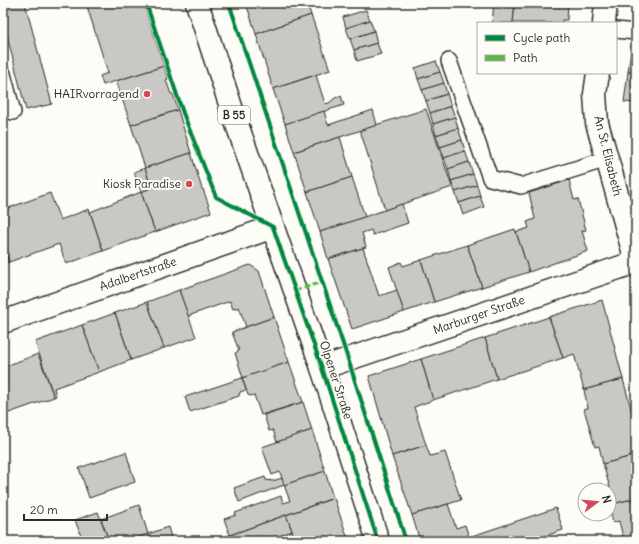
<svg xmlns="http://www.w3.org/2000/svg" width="639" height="544" font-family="Delius,sans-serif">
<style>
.building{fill:#c9c8c4;stroke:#2b2b2b}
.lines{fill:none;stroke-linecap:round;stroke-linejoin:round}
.service-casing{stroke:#2b2b2b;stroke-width:18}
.minor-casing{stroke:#2b2b2b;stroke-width:25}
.primary-casing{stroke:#2b2b2b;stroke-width:25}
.service{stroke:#fdfcf7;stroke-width:15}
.minor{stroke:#fdfcf7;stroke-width:22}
.primary{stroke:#fdfcf7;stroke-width:22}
.quiet{stroke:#58b947;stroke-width:3;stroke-dasharray:6 3;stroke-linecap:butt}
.cycleway-casing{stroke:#fdfcf7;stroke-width:6}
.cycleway{stroke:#00873e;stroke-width:4}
.poi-dot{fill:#d1495b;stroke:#fdfcf7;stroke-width:1.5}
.labels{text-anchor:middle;stroke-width:4;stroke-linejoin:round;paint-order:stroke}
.shield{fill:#fdfcf7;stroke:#6a6a68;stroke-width:1}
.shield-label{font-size:11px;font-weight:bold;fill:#2b2b2b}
.poi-label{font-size:12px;fill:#2b2b2b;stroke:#fdfcf7;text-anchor:end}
.street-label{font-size:12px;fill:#2b2b2b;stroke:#fdfcf7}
</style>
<rect width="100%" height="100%" fill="#fdfcf7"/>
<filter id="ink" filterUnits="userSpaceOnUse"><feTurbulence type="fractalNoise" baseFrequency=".025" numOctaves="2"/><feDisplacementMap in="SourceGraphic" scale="8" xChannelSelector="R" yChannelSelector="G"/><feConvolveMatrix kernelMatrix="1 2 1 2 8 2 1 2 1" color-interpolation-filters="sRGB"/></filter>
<g filter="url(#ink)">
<g class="building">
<polygon points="3,3 25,3 52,104 26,110 3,20"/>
<polygon points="86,3 143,3 164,66 103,85 100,76 108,73"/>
<polygon points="246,3 309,3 307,3 311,15 256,34"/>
<polygon points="494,3 515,3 513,23 492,23"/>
<polygon points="515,3 568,3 567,20 562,20 562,23 513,23"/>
<polygon points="366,10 370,20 346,28 343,17"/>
<polygon points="311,15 330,70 273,89 256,34"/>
<polygon points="370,20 374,31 350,39 346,28"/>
<polygon points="374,31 377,43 354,50 350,39"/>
<polygon points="632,42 636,43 636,73 628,72"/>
<polygon points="377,43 381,54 357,61 354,50"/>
<polygon points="436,61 440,72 418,79 415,68"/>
<polygon points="164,66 168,79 166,80 171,94 173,94 178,110 131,125 116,81"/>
<polygon points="440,72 444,83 422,90 418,79"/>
<polygon points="628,72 636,73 636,103 624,102"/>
<polygon points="316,75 325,104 329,103 335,98 341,96 344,105 285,124 273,89"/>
<polygon points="444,83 447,94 426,101 422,90"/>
<polygon points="447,94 451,106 430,113 426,101"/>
<polygon points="451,106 455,117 433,124 430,113"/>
<polygon points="426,109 452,187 385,210 360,130"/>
<polygon points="178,110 191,153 145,168 131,125"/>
<polygon points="373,110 377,125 294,152 285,124 324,111 328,125"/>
<polygon points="455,117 458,128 436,135 433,124"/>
<polygon points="458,128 462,140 440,147 436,135"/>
<polygon points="340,137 352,177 307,192 294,152"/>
<polygon points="462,140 465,151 444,158 440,147"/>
<polygon points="465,151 469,162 448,169 444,158"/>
<polygon points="191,153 202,189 203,189 211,212 155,232 141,192 153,187 151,184 150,184 145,168"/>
<polygon points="469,162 473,174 451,181 448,169"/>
<polygon points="145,168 150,184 151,184 153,187 141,192 134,172"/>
<polygon points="473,174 477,185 455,192 451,181"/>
<polygon points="352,177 365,217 320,232 307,192"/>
<polygon points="569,180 574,200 578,199 586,230 582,231 588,251 529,272 516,232 529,228 527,222 535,219 529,193"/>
<polygon points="477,185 480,196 459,203 455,192"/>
<polygon points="141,192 155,232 103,251 90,212"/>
<polygon points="50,193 60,220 89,209 103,251 66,264 59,244 9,262 3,246 3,210"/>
<polygon points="480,196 484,207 463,215 459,203"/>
<polygon points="402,204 408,223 373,235 371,230 362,233 366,247 328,259 320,232"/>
<polygon points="515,229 529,272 482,287 467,245"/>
<polygon points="467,245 482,287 434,302 421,260"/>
<polygon points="3,246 9,262 3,265"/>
<polygon points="363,248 379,296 397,290 404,312 352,329 328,259"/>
<polygon points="421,260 434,302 404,312 389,267 401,262 403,266"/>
<polygon points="250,265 259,271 274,317 246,327 239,307 233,309 230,301 188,316 179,290"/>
<polygon points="179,290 196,337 164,348 147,302"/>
<polygon points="602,300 623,379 584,390 574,354 563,358 549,317"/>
<polygon points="147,302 164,348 131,360 115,313"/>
<polygon points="115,313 131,360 99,372 82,325"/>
<polygon points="274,317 289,362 243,378 235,353 239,351 232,332"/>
<polygon points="549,317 563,358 497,379 485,338"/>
<polygon points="82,325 99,372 54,388 56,396 54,397 35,342"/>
<polygon points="485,338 497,379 433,400 421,359"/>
<polygon points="38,354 54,397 6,414 3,405 3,367"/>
<polygon points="421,359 433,400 414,407 426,445 392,456 369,376"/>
<polygon points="289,362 303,402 261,415 254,395 251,396 248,395 242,378"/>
<polygon points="242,378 246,390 240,392 239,396 190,412 185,397"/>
<polygon points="623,379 636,427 636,455 603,464 599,446 595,447 584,409 588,408 584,390"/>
<polygon points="303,402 312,430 277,442 273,430 269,431 264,415"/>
<polygon points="312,430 325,471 284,485 280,472 272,475 262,447"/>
<polygon points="426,445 430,456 445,452 461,500 412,515 392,456"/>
<polygon points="126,452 135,482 89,498 79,468"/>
<polygon points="636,455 636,498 609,505 609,490 604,490 610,488 603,464"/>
<polygon points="325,471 333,498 230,535 224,519 236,515 235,513 281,496 283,503 290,501 284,485"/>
<polygon points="265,477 266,480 273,481 282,478 284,485 239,502 234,488"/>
<polygon points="334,498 348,539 341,541 296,541 286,515"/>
<polygon points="636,498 636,541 624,541 619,521 613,523 609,505"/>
<polygon points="448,504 456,528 465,525 469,537 457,541 420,541 412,515"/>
<polygon points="139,505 148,534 128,541 109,541 101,519"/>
<polygon points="556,508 563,530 530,541 457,541"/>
<polygon points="98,512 109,541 83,541 75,520"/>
<polygon points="286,515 292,531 265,541 223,541 222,538"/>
<polygon points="168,527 172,541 150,541 148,534"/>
</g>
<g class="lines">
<g class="service-casing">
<g id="service">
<polyline points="616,30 636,32"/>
<polyline points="449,61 490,178 521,186 607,159"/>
<polyline points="3,74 13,112"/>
</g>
</g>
<g class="minor-casing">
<g id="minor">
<polyline points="604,23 606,3"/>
<polyline points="598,73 595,94 597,123 636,261"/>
<polyline points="3,322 273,227"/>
<polyline points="322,368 636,262"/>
</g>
</g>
<g class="primary-casing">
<polyline id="primary" points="197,3 232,110 322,368 378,541"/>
</g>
<use href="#service" class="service"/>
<use href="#minor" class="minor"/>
<use href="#primary" class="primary"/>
<polyline class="quiet" points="295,291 322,282"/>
<g class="cycleway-casing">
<g id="cycleway">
<polyline points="146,3 183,113 216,197 273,227 322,368 378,541"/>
<polyline points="229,3 348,359 406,541"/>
</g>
</g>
<use href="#cycleway" class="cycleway"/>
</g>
</g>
<g class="poi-dot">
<circle cx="147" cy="94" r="4"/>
<circle cx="189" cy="184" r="4"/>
</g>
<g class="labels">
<rect class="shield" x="218" y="106" width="32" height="18" rx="3"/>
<g class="shield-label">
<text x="234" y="119">B 55</text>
</g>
<g class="poi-label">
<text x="139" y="98">HAIRvorragend</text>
<text x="181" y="188">Kiosk Paradise</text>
</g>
<g class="street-label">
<text transform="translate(608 156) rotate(76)" y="4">An St. Elisabeth</text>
<text transform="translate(138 274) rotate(-19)" y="4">Adalbertstraße</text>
<text transform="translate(479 315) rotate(-19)" y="4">Marburger Straße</text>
<text transform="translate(336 380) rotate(72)" y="4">Olpener Straße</text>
</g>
</g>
<rect width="639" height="544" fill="none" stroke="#fdfcf7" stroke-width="16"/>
<rect x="8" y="8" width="623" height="528" fill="none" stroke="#2b2b2b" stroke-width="1.5" filter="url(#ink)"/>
<rect x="477" y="22" width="140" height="52" fill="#fdfcf7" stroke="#a9a8a5"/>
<rect x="485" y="35" width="20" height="6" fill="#00873e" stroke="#a9a8a5"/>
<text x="513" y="42" font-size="12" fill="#2b2b2b">Cycle path</text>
<rect x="485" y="55" width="20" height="6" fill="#58b947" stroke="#a9a8a5"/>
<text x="513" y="62" font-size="12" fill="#2b2b2b">Path</text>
<g transform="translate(597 502) rotate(74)"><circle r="19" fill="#fdfcf7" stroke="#a9a8a5"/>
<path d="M0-3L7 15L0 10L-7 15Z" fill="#d1495b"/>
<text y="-6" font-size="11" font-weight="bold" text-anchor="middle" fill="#2b2b2b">N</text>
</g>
<path d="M24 514v6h83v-6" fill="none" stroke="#2b2b2b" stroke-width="2"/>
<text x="30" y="514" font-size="12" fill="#2b2b2b" stroke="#fdfcf7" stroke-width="3" paint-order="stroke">20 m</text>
</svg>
